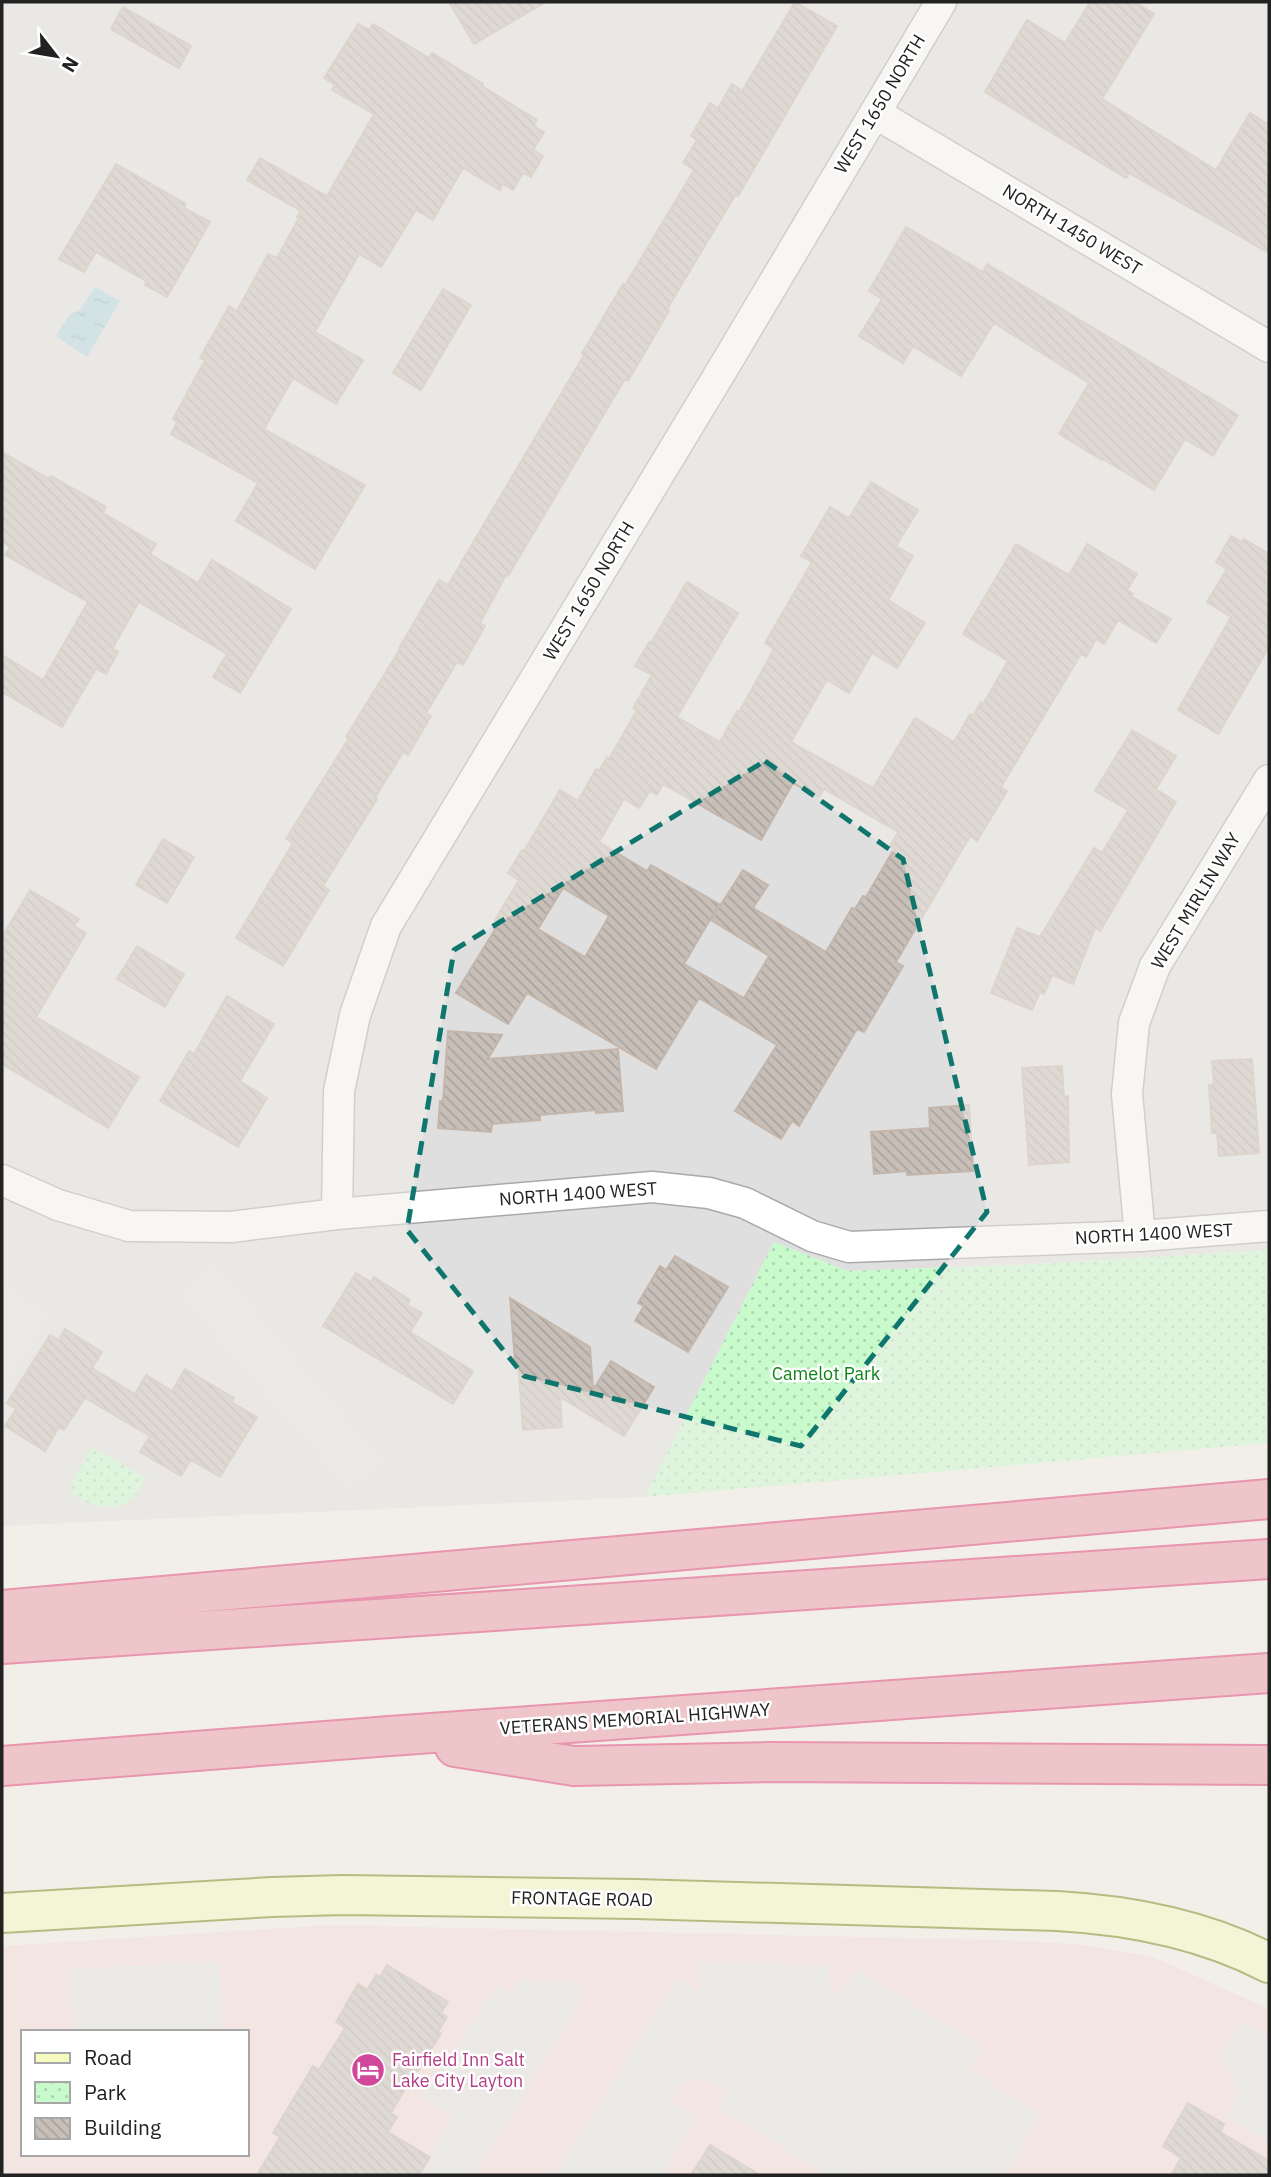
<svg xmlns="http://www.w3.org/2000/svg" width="1271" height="2177" font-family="'IBM Plex Sans',sans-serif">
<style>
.residential{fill:#e0dfdf}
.commercial{fill:#f2dad9;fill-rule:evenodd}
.park{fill:url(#park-dots)}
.parking{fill:#e2e2e2}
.water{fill:url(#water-ripples)}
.building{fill:url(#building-back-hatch);stroke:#c4b6ab;stroke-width:2;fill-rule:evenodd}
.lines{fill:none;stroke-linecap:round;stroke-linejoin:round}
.street-casing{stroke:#a9a9a9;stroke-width:33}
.secondary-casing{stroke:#707d05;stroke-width:42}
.highway-casing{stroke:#dc2a67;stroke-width:42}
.street{stroke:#fff;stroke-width:30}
.secondary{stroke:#f7fabf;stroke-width:38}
.highway{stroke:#e892a2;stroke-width:38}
.marked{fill:none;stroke:#0f766e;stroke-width:5;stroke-dasharray:14 9;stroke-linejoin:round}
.labels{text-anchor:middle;stroke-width:5;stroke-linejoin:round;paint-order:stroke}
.street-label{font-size:18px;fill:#222;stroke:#fff}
.park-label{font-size:18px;fill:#0c8416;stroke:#fff}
.hotel-label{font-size:18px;fill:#b23c85;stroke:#fff;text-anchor:start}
</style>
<defs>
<pattern id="park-dots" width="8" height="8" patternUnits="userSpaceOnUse" patternTransform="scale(1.75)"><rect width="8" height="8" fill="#c8facc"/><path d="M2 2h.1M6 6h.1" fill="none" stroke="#acd6af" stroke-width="1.8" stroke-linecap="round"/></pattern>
<pattern id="water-ripples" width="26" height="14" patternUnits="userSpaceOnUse" patternTransform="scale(1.75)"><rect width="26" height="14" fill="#aad3df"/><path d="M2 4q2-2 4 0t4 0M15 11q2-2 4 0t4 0" fill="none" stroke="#92b5bf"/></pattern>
<pattern id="building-back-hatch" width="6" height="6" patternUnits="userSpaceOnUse" patternTransform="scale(1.75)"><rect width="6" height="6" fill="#c7bfb8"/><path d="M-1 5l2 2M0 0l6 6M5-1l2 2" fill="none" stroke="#aba49e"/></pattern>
</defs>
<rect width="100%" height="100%" fill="#f2efe9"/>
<polygon class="residential" points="2,2 1269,2 1269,1250 1036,1264 848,1271 774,1242 645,1497 2,1526"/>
<path class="commercial" d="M331,1925L996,1940L1076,1944L1153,1957L1269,2009V2175H2V1946ZM23,2032H247V2154H23Z"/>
<g class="park">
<polygon points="774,1242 848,1271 1036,1264 1269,1250 1269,1443 645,1497"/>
<path d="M92,1447L146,1478C142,1484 139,1492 134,1497C117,1514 87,1508 72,1492L73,1482Z"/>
</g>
<g class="parking">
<polygon points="215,1261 388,1464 370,1479 345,1489 176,1294"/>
<polygon points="2,1282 53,1314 2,1397"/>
<polygon points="219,1962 223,2032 75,2032 69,1969"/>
<polygon points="698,1962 826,1966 835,1998 859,1971 982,2047 969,2069 1040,2116 1005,2175 878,2175 862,2169 858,2175 829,2175 718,2107 729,2089 707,2078 684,2083 668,2098 696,2116 663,2175 555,2175 678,1979 699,1992"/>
<polygon points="520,1981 577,1981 583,1996 475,2175 417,2175 454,2117 421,2098 496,1986 512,1995"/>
<polygon points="1241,2022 1269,2038 1269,2143 1226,2116 1240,2092 1221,2056"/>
</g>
<polygon class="water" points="95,287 120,301 87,357 56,336 70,314 79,311"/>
<g class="building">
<polygon points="449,2 546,2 474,44"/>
<polygon points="795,2 837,26 738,196 736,194 667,309 669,311 628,381 625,379 508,576 506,575 480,623 485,626 463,665 457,662 426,713 431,716 408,755 403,752 375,798 377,799 323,886 329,890 283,966 236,938 293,843 286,839 349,738 346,737 400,649 399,648 439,580 448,585 584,355 582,353 623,284 625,285 694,170 683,163 697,140 691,136 710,103 718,108 732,84 742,91"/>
<polygon points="1090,2 1135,2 1154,14 1102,99 1216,170 1250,113 1269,125 1269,253 1129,173 1126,178 985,92 1027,20 1065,43"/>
<polygon points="123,7 191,46 179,68 111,29"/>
<polygon points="358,24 369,30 373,24 429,58 432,53 483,84 482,86 537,120 534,126 544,132 533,150 543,156 531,177 523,173 513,190 503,184 500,190 463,168 433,220 416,210 381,267 359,254 315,332 363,360 336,404 293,378 264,429 365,485 315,569 236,521 258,483 171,434 177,422 173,419 205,360 200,358 229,306 237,311 268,254 277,258 299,218 297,217 301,211 247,180 260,158 327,196 374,114 332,90 335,85 324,78"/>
<polygon points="116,164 186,204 184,208 210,222 167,297 145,285 146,281 96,252 84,272 59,259"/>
<polygon points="906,227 983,272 987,264 1238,415 1213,456 1185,439 1154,490 1103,459 1102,460 1059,434 1089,383 994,323 961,376 913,346 903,363 859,336 882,299 869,291"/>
<polygon points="443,289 471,305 421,390 393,373"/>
<polygon points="2,452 49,479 51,476 106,507 103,513 156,544 150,554 198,583 212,560 291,609 240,693 213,677 227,654 139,602 112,649 118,652 106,674 96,669 62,727 2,692 2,655 43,680 88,602 5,555 10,547 2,542"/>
<path d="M871,482L918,510L896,546L913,556L888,600L925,623L897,668L872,653L849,693L827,680L791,742L873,788L915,718L954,742L970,714L973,716L981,702L983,704L1008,661L963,634L1016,544L1069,575L1087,544L1137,574L1127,590L1133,594L1131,596L1171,619L1156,643L1118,620L1104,644L1096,639L1086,657L1081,654L1001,787L1007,791L977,841L970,836L896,962L903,966L864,1032L857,1029L799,1126L792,1121L781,1139L735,1111L777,1045L699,998L656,1069L527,993L508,1024L456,993L499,923L495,920L519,880L508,873L522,850L524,851L560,790L578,801L596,769L599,771L607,757L609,759L637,710L633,708L652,675L635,666L649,642L651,643L687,582L738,613L677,717L720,742L737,711L739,712L774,649L765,643L812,562L801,556L830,507L849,518ZM793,783L819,797L824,789L898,832L890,846L894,849L866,897L863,896L855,909L852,908L826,952L753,908L768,885L743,870L711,920L769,956L744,998L684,964L719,904L651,865L647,871L599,842L624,799L639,808L650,791L657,795L663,784L761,840ZM563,888L609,916L585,957L538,929Z"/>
<polygon points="1231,536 1242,542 1244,539 1269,554 1269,647 1218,734 1178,710 1231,617 1207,602 1227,569 1216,562"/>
<polygon points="1132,730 1176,756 1156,789 1176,802 1100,931 1095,928 1073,984 1052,975 1044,994 1040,992 1032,1010 991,993 1017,928 1040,937 1094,848 1102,853 1128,810 1095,791"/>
<polygon points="163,839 194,857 167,903 136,885"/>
<polygon points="30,890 79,919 74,926 86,933 36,1017 139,1077 108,1128 2,1064 2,937"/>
<polygon points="137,946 184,974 165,1007 117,979"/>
<polygon points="227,996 274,1024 240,1081 267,1098 238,1147 160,1101 189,1051 194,1054"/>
<polygon points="448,1031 502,1035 488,1059 618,1049 623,1111 596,1113 596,1110 540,1115 540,1120 492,1124 491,1132 438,1128 440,1101 443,1101"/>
<polygon points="1252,1059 1259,1153 1219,1156 1217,1133 1212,1133 1209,1085 1214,1085 1212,1061"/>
<polygon points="1062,1066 1064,1097 1068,1096 1069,1162 1029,1165 1022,1068"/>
<polygon points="969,1105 973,1171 907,1175 907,1171 874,1174 871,1132 930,1128 929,1108"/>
<polygon points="675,1256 728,1287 688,1352 635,1321 644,1306 638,1303 660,1266 666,1270"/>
<polygon points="356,1273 371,1282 374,1277 410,1300 407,1305 422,1313 410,1332 473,1371 453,1404 323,1326"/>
<polygon points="510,1298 590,1347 593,1390 611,1361 654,1387 624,1436 560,1397 562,1427 523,1430 518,1362 515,1362"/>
<polygon points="65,1329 102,1352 92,1368 135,1394 146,1375 172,1391 185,1369 234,1398 231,1402 257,1417 220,1477 191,1460 181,1476 140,1452 150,1436 85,1398 64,1430 59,1427 45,1451 5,1426 16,1409 7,1403 50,1335 59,1340"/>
<polygon points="387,1965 448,2002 441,2013 447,2017 438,2032 441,2033 418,2071 416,2070 391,2113 397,2117 388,2132 430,2157 419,2175 257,2175 280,2137 273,2133 313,2066 319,2070 345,2028 336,2022 358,1984 367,1990 376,1975 380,1977"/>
<polygon points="1188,2103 1224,2124 1220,2132 1269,2161 1269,2175 1171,2175 1181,2158 1163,2146"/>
<polygon points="710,2145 760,2175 691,2175"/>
</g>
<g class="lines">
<g class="street-casing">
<g id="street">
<polyline points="875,113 1269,347"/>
<polyline points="2,1180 58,1205 129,1226 231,1227 337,1214 652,1187 709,1193 745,1203 812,1236 849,1247 1140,1236 1269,1226"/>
<polyline points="337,1214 339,1091 355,1015 386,926 722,370 941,2"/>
<polyline points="1140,1236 1127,1094 1134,1023 1155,966 1269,780"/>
</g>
</g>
<g class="secondary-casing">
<path id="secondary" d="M2,1913L272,1897L343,1895L636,1899L1057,1911C1130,1915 1203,1929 1269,1963"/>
</g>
<g class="highway-casing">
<g id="highway">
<polyline points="2,1610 1269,1499"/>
<polyline points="2,1644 1269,1559"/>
<polyline points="455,1747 574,1766 771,1762 1269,1765"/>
<polyline points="2,1766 390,1736 1269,1673"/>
</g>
</g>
<use href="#street" class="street"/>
<use href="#secondary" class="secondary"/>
<use href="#highway" class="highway"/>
</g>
<path d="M0 0H1271V2177H0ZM765,761L903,859L987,1212L801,1446L524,1376L407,1230L454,950Z" fill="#f2efe9" fill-opacity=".55" fill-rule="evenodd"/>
<path class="marked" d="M765,761L903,859L987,1212L801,1446L524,1376L407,1230L454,950Z"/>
<defs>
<g id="hotel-disc" transform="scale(1.75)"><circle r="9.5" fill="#d1479c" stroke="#fff"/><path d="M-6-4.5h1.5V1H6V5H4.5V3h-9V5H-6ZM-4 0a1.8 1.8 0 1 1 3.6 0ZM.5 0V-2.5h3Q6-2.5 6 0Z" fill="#fff"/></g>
</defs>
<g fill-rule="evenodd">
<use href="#hotel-disc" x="368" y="2070"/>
</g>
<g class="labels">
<g class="street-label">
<text transform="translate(880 104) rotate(-59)" y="6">WEST 1650 NORTH</text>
<text transform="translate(1072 230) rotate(31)" y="6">NORTH 1450 WEST</text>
<text transform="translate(589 591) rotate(-59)" y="6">WEST 1650 NORTH</text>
<text transform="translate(1196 901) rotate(-59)" y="6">WEST MIRLIN WAY</text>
<text transform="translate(578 1194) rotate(-4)" y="6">NORTH 1400 WEST</text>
<text transform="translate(1154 1234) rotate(-3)" y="6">NORTH 1400 WEST</text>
<text transform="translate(635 1719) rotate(-4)" y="6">VETERANS MEMORIAL HIGHWAY</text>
<text transform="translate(582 1899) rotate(1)" y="6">FRONTAGE ROAD</text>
</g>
<g class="park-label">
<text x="826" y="1380">Camelot Park</text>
</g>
<g class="hotel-label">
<text x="392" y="2066">Fairfield Inn Salt<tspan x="392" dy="21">Lake City Layton</tspan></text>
</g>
</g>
<rect width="1271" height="2177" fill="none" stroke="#222222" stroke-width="7"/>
<rect x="21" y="2030" width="228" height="126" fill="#ffffff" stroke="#a7a7a7" stroke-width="2"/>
<rect x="35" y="2053" width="35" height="10" fill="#f7fabf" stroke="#a7a7a7" stroke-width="2"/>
<text x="84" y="2065" font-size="21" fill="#222222">Road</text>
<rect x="35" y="2082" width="35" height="21" fill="url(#park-dots)" stroke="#a7a7a7" stroke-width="2"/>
<text x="84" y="2100" font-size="21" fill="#222222">Park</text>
<rect x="35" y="2118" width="35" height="21" fill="url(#building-back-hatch)" stroke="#a7a7a7" stroke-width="2"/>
<text x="84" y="2135" font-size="21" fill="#222222">Building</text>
<g transform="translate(56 56) rotate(121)" stroke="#ffffff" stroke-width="5" paint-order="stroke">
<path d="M0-5L12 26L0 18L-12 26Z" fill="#222222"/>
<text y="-10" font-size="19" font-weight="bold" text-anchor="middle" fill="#222222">N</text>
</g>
</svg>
